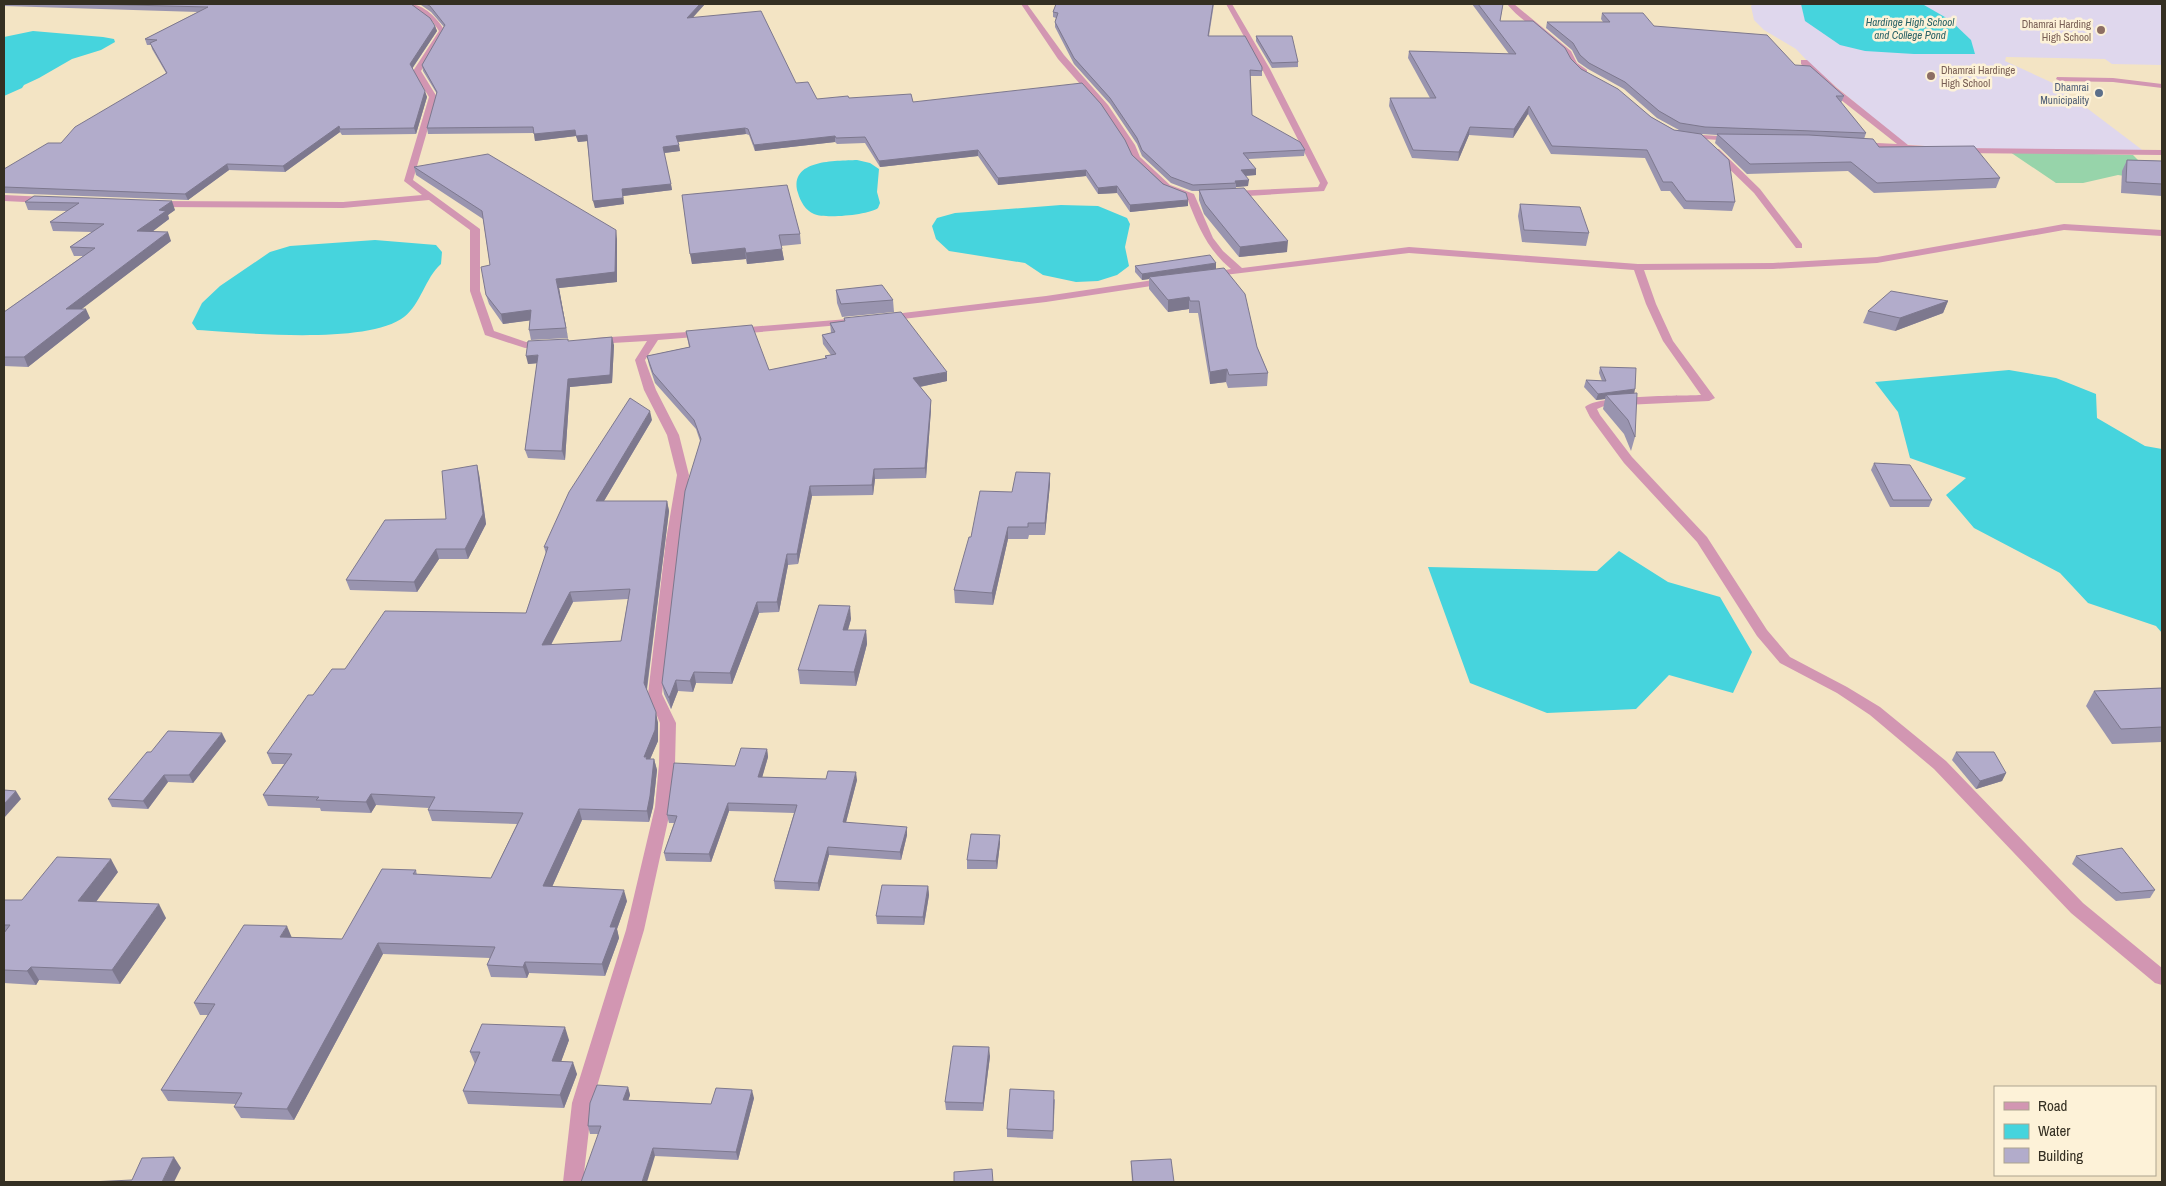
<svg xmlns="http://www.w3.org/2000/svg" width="2166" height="1186" font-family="'Archivo Narrow',sans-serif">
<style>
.education{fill:#dfd7ed}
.green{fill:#97d4aa}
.water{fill:#46d4dd}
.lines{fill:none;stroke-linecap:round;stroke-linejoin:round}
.minor{fill:#d296b2;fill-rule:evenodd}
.wall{fill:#9994af;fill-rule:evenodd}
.shaded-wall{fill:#7d788e}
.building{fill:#b2accb;stroke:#7d788e;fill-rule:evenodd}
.education-dot{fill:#8d6e63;stroke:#fdf2d8;stroke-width:2}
.service-dot{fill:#5c6f8a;stroke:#fdf2d8;stroke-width:2}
.labels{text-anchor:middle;stroke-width:5;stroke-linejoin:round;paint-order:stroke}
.far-water-label{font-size:11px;font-style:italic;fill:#296266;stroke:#fdf2d8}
.far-education-label{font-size:11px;fill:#785e54;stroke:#fdf2d8;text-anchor:end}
.far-service-label{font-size:11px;fill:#4e5e75;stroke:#fdf2d8;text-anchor:end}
</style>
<rect width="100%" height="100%" fill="#f3e4c4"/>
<polygon class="education" points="1753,4 2162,4 2162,65 2112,64 2105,59 2006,57 2005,61 2055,84 2145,152 1943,148 1904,144 1814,68 1796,49 1764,30 1754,20 1751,6"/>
<polygon class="green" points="2010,152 2133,155 2159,181 2118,175 2083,183 2056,183"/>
<g class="water">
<polygon points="1801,4 1924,5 1950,20 1971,40 1975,54 1914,54 1865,51 1840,45 1805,21"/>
<polygon points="33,31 103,37 114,39 115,42 101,50 72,59 39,78 24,85 22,88 4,96 4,37"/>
<path d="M857,160L870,163L879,169L877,192L880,203L878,208C869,215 825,219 814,214C806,211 800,201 798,193C788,159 836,161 857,160Z"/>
<polygon points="1061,205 1098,206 1127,218 1130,224 1125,247 1129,266 1117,275 1098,281 1076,282 1043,275 1025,263 949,251 936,239 932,226 937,218 955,213"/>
<path d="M375,240L436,245L442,252L441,264C425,278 421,304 404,317C368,345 244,333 197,330L192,323L202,303L220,286L270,252L290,246Z"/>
<polygon points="2009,370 2056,378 2096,394 2097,418 2145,446 2162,449 2162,633 2156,626 2088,603 2060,573 1974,528 1946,495 1966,478 1910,458 1898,412 1875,382"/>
<polygon points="1619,551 1668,582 1720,597 1752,652 1733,693 1669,675 1636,709 1547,713 1470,683 1428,567 1597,571"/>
</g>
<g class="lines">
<g class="minor">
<path d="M409,4C424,4 438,19 445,31L421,71L437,97L413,180L480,229V291L494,331L526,342H550L551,344L550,346L525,348L485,335L470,291V230L429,200L343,208L155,207L150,204L155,201L343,202L422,195L404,181L429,97L413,71L439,31L433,22Z"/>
<path d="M1021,4H1027L1064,55L1108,105L1135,145L1140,157L1170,185L1194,194L1213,238L1223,251L1242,268L1409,247L1638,264L1773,263L1877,257L2064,224L2162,230V236L2064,230L1877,263L1773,269L1644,270L1656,304L1673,341L1715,398L1709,401L1604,406L1597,409L1600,415L1632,457L1707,537L1767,630L1790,657L1847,687L1880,707L1946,761L2083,903L2162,968V985L2155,983L2071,913L1934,769L1870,715L1837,693L1780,663L1757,636L1697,542L1624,463L1590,417L1585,407C1597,395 1680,396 1701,395L1663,341L1646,304L1634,270L1409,253L1208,277V273L1231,269C1207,249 1198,226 1187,198L1164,189L1133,160L1127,145L1102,109L1058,59Z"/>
<polygon points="1226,4 1232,4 1270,69 1328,183 1324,191 1232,197 1228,194 1232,191 1318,187 1320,183 1262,69"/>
<path d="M1507,4H1514L1571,51L1577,63L1587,70V74C1574,75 1571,61 1564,54C1548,35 1522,23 1507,4Z"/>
<polygon points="1801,60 1807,60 1837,88 1908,145 1925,146 1925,150 1855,146 1855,142 1858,142 1897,144 1831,92 1801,64"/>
<polygon points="2057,77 2113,78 2162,84 2162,88 2113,82 2060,81 2056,79"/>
<polygon points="1686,134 1734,137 1738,139 1734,141 1689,138 1685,136"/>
<polygon points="1961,148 2162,150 2162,155 1958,153 1957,151"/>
<polygon points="1713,149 1719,149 1760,189 1802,244 1802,248 1796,248 1754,193 1713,153"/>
<polygon points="4,195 46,197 50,200 46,203 4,201"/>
<polygon points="1167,278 1171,279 1171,283 1046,302 886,321 881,318 886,315 1046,296"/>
<polygon points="848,319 853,322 852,324 737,334 732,331 737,328"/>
<polygon points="703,331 708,334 707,336 658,340 645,360 656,390 679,435 689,475 680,540 662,694 676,723 675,764 671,807 644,930 592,1103 583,1182 563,1182 572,1103 626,930 655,807 659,764 660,723 648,694 666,540 677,475 667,435 644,390 635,360 647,341 595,344 590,341 595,338"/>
</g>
</g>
<g class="wall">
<polygon points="4,4 411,4 435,26 437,31 412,69 427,97 416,134 342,135 340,132 285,172 229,170 188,200 4,193 4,169 61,143 166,73 152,49 151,45 147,45 145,39 198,12 4,6"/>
<polygon points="416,4 705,4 693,17 796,83 817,99 849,98 913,102 1132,155 1188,206 1130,212 1117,193 1098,194 1086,176 998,185 978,156 880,167 865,143 837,144 835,142 755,151 749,135 746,134 678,142 680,151 664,153 672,190 623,196 624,204 595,208 587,141 578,142 576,136 535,141 534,133 428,134 427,128 437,94 423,71 422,65 444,27 431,12 421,5"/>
<polygon points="1056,4 1214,4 1209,36 1262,71 1262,76 1250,76 1252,115 1305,150 1304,156 1248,159 1256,175 1246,176 1248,186 1236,187 1236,188 1287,252 1239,257 1204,214 1199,200 1199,191 1192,191 1171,183 1142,156 1137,144 1110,104 1074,64 1055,27 1055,22 1056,18 1053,17 1053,12"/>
<polygon points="1472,4 1503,4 1500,21 1571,59 1581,69 1651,117 1674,130 1679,130 1657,118 1624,89 1588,69 1578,62 1572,50 1546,28 1547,22 1603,22 1601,19 1602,13 1654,26 1795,65 1844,96 1841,103 1866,133 1864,139 1879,147 2000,178 1996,188 1874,193 1848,171 1747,174 1715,143 1717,135 1702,134 1735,202 1732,211 1684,209 1670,191 1661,191 1645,158 1551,154 1528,114 1513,138 1469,135 1458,161 1412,158 1389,106 1390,98 1430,98 1408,58 1409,51 1509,54"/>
<polygon points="1256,36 1298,62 1298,67 1272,68 1256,41"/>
<polygon points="2127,160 2162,161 2162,196 2121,193 2122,171"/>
<polygon points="414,167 617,239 617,282 559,288 568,338 531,340 529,330 530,320 503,324 489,304 486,295 490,265 483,219 416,175"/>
<polygon points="682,195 800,234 801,244 781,246 784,260 747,264 746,259 692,264"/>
<polygon points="34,196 175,210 168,215 169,219 152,232 171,241 81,309 90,318 28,367 4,366 4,312 83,256 74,256 70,247 92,232 53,231 50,222 67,211 28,210 25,202"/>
<polygon points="1520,204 1589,233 1586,246 1522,242 1518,216"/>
<polygon points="1216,263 1216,269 1257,347 1268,373 1267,386 1228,388 1226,382 1210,384 1198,313 1189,313 1189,309 1168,312 1149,289 1149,279 1142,280 1135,272 1135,266"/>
<polygon points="836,290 893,300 894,312 842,317 837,303"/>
<polygon points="1948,301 1943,313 1895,331 1863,323 1868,311"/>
<polygon points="844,318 947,381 920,387 931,400 931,409 926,478 875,479 873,495 812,496 798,564 788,565 779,612 759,613 732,684 696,683 693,692 678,691 671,709 664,694 662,683 700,441 696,429 655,383 649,365 647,356 689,347 686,331 769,370 825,359 825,356 831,355 823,344 822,335 831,333 830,323 845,321"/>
<polygon points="568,341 614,345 612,383 570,387 565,460 528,458 525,450 537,363 528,364"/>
<polygon points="1600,367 1634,393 1635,437 1631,451 1624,434 1603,409 1605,399 1596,400 1584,387 1586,380 1602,381 1599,373"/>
<path d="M652,420L604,501H667L669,511L647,690L658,723V741L650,759H654L657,770L653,807L649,822L582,820L552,887L627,901L617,929L619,938L605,976L529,973L527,978L491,977L487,965L490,958L383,954L294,1120L241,1118L234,1107L236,1104L168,1101L161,1090L208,1015H200L194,1003L292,937L342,939L416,870L417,875L491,878L517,824L432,821L428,810L429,808L376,805L371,813L321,811L320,808L268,806L263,795L284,764H272L267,753L313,695L345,669L526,613L546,554L544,547ZM628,599L621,641L551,645L573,602Z"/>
<polygon points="1874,463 1932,500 1929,507 1890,507 1871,470"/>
<polygon points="1050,473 1050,484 1045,535 1029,535 1028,539 1008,539 993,605 955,603 954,590 971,537 1012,492"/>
<polygon points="479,474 486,524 468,559 439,559 417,592 350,590 346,580 446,519"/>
<polygon points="851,619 848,630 866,630 867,644 856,686 800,684 798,670"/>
<polygon points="2162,688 2162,742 2112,744 2086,706 2094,691"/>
<polygon points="226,741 193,783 168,782 148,809 112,807 108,799 151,752"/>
<polygon points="767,749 768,757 762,777 857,780 846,822 907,835 901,860 829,855 819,891 775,889 774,881 794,813 729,811 711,862 666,861 664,853 674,823 669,823 667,815 735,766"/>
<polygon points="1956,752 2006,773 2002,781 1976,789 1952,760"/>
<polygon points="1000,843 997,869 967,869 967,860"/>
<polygon points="2076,856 2155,890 2150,898 2116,901 2072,864"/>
<polygon points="118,872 96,902 166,918 120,984 39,980 36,985 4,983 4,900 22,900"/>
<polygon points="928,886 929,895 924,925 877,924 876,916"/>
<polygon points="569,1040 561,1061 577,1074 564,1108 468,1104 463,1091 475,1064 470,1052"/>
<polygon points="990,1056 983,1111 946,1110 945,1102"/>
<polygon points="628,1087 630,1095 628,1100 711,1104 754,1098 738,1160 655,1156 598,1134 590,1134 588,1126"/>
<polygon points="1055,1099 1053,1139 1007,1137 1007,1129"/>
<polygon points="1131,1161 1174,1182 1132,1182"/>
</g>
<g class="shaded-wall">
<polygon points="700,4 705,4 688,23 687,18"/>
<polygon points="435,26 437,31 411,70 410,64"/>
<polygon points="425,91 427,97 416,134 414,128"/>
<polygon points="1529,106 1528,114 1513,138 1514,129"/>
<polygon points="339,126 340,132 285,172 283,166"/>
<polygon points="1470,127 1469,135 1458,161 1459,152"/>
<polygon points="745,128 746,134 677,142 676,136"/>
<polygon points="575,130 587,135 588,141 578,142 576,136 535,141 534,134"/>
<polygon points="835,136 835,142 755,151 754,145"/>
<polygon points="679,145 680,151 664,153 663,147"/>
<polygon points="978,150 978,156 880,167 879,161"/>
<polygon points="227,164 229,170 188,200 185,194"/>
<polygon points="1256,169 1256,175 1240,176 1241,170"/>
<polygon points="1086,170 1086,176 998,185 998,178"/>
<polygon points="1249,180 1248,186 1236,187 1236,183 1235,181"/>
<polygon points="671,184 672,190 623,196 624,204 595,208 593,201 622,189"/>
<polygon points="1117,186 1117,193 1098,194 1098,188"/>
<polygon points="1188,200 1188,206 1130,212 1130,205"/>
<polygon points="172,201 175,210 168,215 169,219 141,240 137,231 159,210"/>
<polygon points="616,230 617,239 617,282 559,288 568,338 556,279"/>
<polygon points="168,232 171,241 70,318 66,309"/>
<polygon points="1288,241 1287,252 1239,257 1240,247"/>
<polygon points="745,248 746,259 692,264 690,254"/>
<polygon points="782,249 784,260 747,264 746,253"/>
<polygon points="1216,263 1216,269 1149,277 1149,279 1142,280 1142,274"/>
<polygon points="1189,297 1189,309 1168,312 1168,300"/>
<polygon points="1948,301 1943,313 1895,331 1900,318"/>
<polygon points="86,309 90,318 28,367 24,357"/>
<polygon points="531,310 534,320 503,324 501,314"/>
<polygon points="612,337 614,345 612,383 570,387 565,460 562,451 568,379"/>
<polygon points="538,355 540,363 528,364 526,356"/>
<polygon points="1227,369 1226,382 1210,384 1210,372"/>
<polygon points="947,372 947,381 914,388 913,378"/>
<polygon points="1635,389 1634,395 1606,395 1605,399 1596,400 1598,394"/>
<polygon points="931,400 931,409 926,478 925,468"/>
<polygon points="650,411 652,420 598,511 596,501"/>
<polygon points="477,465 479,474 486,524 468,559 465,549"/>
<polygon points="874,469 875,479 873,495 872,485"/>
<polygon points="1050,473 1050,484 1045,535 1045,523"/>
<polygon points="810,486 812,496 798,564 797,554"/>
<polygon points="667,501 669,511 646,694 644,683"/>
<polygon points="1008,527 1008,539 993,605 992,593"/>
<polygon points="436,549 439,559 417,592 414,582"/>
<polygon points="787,554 788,565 779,612 777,602"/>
<polygon points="570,592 573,602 545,656 542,645"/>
<polygon points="757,602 759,613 732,684 730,673"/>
<polygon points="850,606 851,619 844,643 843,630"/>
<polygon points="866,630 867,644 856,686 854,672"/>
<polygon points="694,672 696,683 693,692 690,681"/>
<polygon points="676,680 678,691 671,709 669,698"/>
<polygon points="656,712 658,723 658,741 648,764 644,757"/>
<polygon points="222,733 226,741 193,783 189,775"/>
<polygon points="767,749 768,757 760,785 758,777"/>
<polygon points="654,759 657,770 653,807 649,822 647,811"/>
<polygon points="856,772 857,780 844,830 843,822"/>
<polygon points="2006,773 2002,781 1976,789 1980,781"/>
<polygon points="164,775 168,782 148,809 143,801"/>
<polygon points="16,791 21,799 4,818 4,804"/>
<polygon points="371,794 376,805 371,813 366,802"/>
<polygon points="728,803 729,811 711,862 709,854"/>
<polygon points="579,809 582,820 547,898 543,886"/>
<polygon points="907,827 907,835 901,860 900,852"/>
<polygon points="1000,835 1000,843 997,869 996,861"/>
<polygon points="828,847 829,855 819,891 818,883"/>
<polygon points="111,859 118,872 86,915 78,901"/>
<polygon points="928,886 929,895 924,925 923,917"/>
<polygon points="624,890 627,901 617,929 619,938 605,976 602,964 610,927"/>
<polygon points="159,904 166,918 120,984 112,970"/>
<polygon points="287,926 292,938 280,937"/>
<polygon points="378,943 383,954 294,1120 287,1109"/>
<polygon points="525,962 529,973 527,978 523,967"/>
<polygon points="31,967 39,980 36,985 27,971"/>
<polygon points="565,1027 569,1040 557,1073 552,1061"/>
<polygon points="989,1047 990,1056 983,1111 983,1103"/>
<polygon points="573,1062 577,1074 564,1108 560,1095"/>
<polygon points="628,1087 630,1095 626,1108 623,1100"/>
<polygon points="752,1090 754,1098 738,1160 736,1152"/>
<polygon points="653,1148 655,1156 647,1182 642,1182"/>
<polygon points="174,1157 181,1168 174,1182 162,1182"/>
</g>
<g class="building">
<polygon points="88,4 411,4 430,18 435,26 410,64 425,91 414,128 340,129 339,126 283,166 227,164 185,194 4,187 4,169 48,143 61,143 75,127 167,73 150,43 157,40 145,39 208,7"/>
<polygon points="426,4 700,4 687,18 761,11 796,83 808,82 817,99 848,96 849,98 911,94 913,102 1082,83 1101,104 1125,140 1132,155 1163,184 1186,193 1188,200 1130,205 1117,186 1098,188 1086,170 998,178 978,150 879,161 865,137 836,138 835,136 754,145 748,129 745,128 676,136 679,145 663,147 671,184 622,189 623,198 593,201 587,135 576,136 575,130 534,134 533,127 427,128 437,92 422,65 445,25 430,6"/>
<polygon points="1056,4 1213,4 1208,36 1245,36 1262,67 1262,71 1250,70 1252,115 1300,142 1305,150 1243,153 1256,169 1241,170 1249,180 1235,181 1236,183 1193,185 1171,177 1142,150 1137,138 1110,98 1074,58 1055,22 1058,13 1053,12"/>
<polygon points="1478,4 1503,4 1500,21 1533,21 1565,48 1571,59 1581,69 1618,89 1651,117 1674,130 1701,134 1729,160 1735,202 1686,201 1672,182 1663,182 1647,150 1552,146 1529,106 1514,129 1470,127 1459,152 1413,150 1390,98 1436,98 1409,51 1516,54"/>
<polygon points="1602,13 1643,13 1654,26 1767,35 1795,65 1810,66 1844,96 1836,96 1866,133 1705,127 1680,123 1659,111 1625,82 1589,63 1580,55 1573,43 1547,22 1610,22"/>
<polygon points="1256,36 1292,36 1298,62 1272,63"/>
<polygon points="1717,134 1809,135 1873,139 1879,147 1974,146 2000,178 1877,183 1851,162 1750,164"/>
<polygon points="488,154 616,230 615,272 556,279 566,328 529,330 531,310 501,314 486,295 481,267 490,265 482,211 414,167"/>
<polygon points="2127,160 2162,161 2162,184 2126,182"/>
<polygon points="787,185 800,234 779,235 782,249 746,253 745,248 690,254 682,195"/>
<polygon points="1244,188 1288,241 1240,247 1205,204 1199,190"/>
<polygon points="34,196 172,201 159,210 166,211 137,231 168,232 66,309 86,309 24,357 4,357 4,312 95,248 70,247 104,224 50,222 79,203 25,202"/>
<polygon points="1520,204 1580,207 1589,233 1524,230"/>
<polygon points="1210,255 1216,263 1142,274 1135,266"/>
<polygon points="1224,268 1245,294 1257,347 1268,373 1229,375 1227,369 1210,372 1199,301 1190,301 1189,297 1168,300 1149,277"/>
<polygon points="882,285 893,300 841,304 836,290"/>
<polygon points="1891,291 1948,301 1900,318 1868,311"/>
<polygon points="901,312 947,372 913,378 931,400 925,468 874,469 872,485 810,486 797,554 787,554 777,602 757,602 730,673 694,672 690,681 676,680 669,698 662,683 680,530 685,491 701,439 694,420 653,373 647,356 690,347 686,331 752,325 769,370 827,358 825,356 836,354 822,335 835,332 830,323 845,321 844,318"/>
<polygon points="612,337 610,375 568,379 562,451 525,450 538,355 526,356 528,341 568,339 568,341"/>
<polygon points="1600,367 1636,368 1635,389 1598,394 1586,380 1606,381"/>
<polygon points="1637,393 1635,437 1628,420 1606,395"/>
<path d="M630,398L650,411L596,501H667L644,683L656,712L655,730L644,757H647L646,759H654L650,796L647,811L579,809L543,886L624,890L610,927H616L602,964L525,962L523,967L487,965L495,947L378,943L287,1109L234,1107L242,1093L161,1090L215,1004L194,1003L244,925L287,926L280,937L342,939L382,869L416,870L413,874L491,878L523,813L428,810L435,797L371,794L366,802L316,800L319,797L263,795L292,754L267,753L308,695H313L332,669H345L385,611L526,613L548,547H544L569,492ZM630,589L621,641L542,645L570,592Z"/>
<polygon points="1874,463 1910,465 1932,500 1893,500"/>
<polygon points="477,465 483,514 465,549 436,549 414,582 346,580 385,520 446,519 442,471"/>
<polygon points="1016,472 1050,473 1045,523 1028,523 1028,527 1008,527 992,593 954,590 969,537 971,537 980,491 1012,492"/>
<polygon points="819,605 850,606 843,630 866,630 854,672 798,670"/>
<polygon points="2162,688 2162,727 2121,729 2094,691"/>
<polygon points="168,731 222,733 189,775 164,775 143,801 108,799 147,752 151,752"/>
<polygon points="741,748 767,749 758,777 826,779 828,771 856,772 843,822 907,827 900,852 828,847 818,883 774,881 797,805 728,803 709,854 664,853 677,816 667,815 674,763 735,766"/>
<polygon points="1956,752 1994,752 2006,773 1980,781"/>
<polygon points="4,790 16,791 4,804"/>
<polygon points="971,834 1000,835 996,861 967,860"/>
<polygon points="2122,848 2155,890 2121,893 2076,856"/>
<polygon points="57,857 111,859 78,901 159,904 112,970 31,967 27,971 4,970 4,933 10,925 4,925 4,900 22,900"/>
<polygon points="882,885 928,886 923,917 876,916"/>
<polygon points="482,1024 565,1027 552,1061 573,1062 560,1095 463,1091 480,1052 470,1052"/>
<polygon points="953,1046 989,1047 983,1103 945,1102"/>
<polygon points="597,1085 628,1087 623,1100 711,1104 716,1088 752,1090 736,1152 653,1148 642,1182 581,1182 601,1126 588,1126 590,1103"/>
<polygon points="1010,1089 1054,1091 1053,1131 1007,1129"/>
<polygon points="174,1157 162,1182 90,1182 132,1180 142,1158"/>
<polygon points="1171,1159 1174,1182 1133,1182 1131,1161"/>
<polygon points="992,1169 993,1182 954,1182 954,1172"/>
</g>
<g class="education-dot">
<circle cx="2101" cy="30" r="5"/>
<circle cx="1931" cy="76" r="5"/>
</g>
<circle class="service-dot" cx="2099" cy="93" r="5"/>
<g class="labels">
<g class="far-water-label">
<text x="1910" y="26">Hardinge High School<tspan x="1910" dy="13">and College Pond</tspan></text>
</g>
<g class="far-education-label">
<text x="2091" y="28">Dhamrai Harding<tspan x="2091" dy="13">High School</tspan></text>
<text x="1941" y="74" text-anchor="start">Dhamrai Hardinge<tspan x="1941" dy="13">High School</tspan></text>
</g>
<g class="far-service-label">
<text x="2089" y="91">Dhamrai<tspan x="2089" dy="13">Municipality</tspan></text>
</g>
</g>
<rect width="2166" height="1186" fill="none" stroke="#342f22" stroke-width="10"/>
<rect x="1994" y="1086" width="162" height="90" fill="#fdf2d8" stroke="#ada48f"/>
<rect x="2004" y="1102" width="25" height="8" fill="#d296b2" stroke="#ada48f"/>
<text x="2038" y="1111" font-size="15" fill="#342f22">Road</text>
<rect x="2004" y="1124" width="25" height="15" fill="#46d4dd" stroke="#ada48f"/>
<text x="2038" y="1136" font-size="15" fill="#342f22">Water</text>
<rect x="2004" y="1148" width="25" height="15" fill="#b2accb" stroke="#ada48f"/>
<text x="2038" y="1161" font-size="15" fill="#342f22">Building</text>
</svg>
